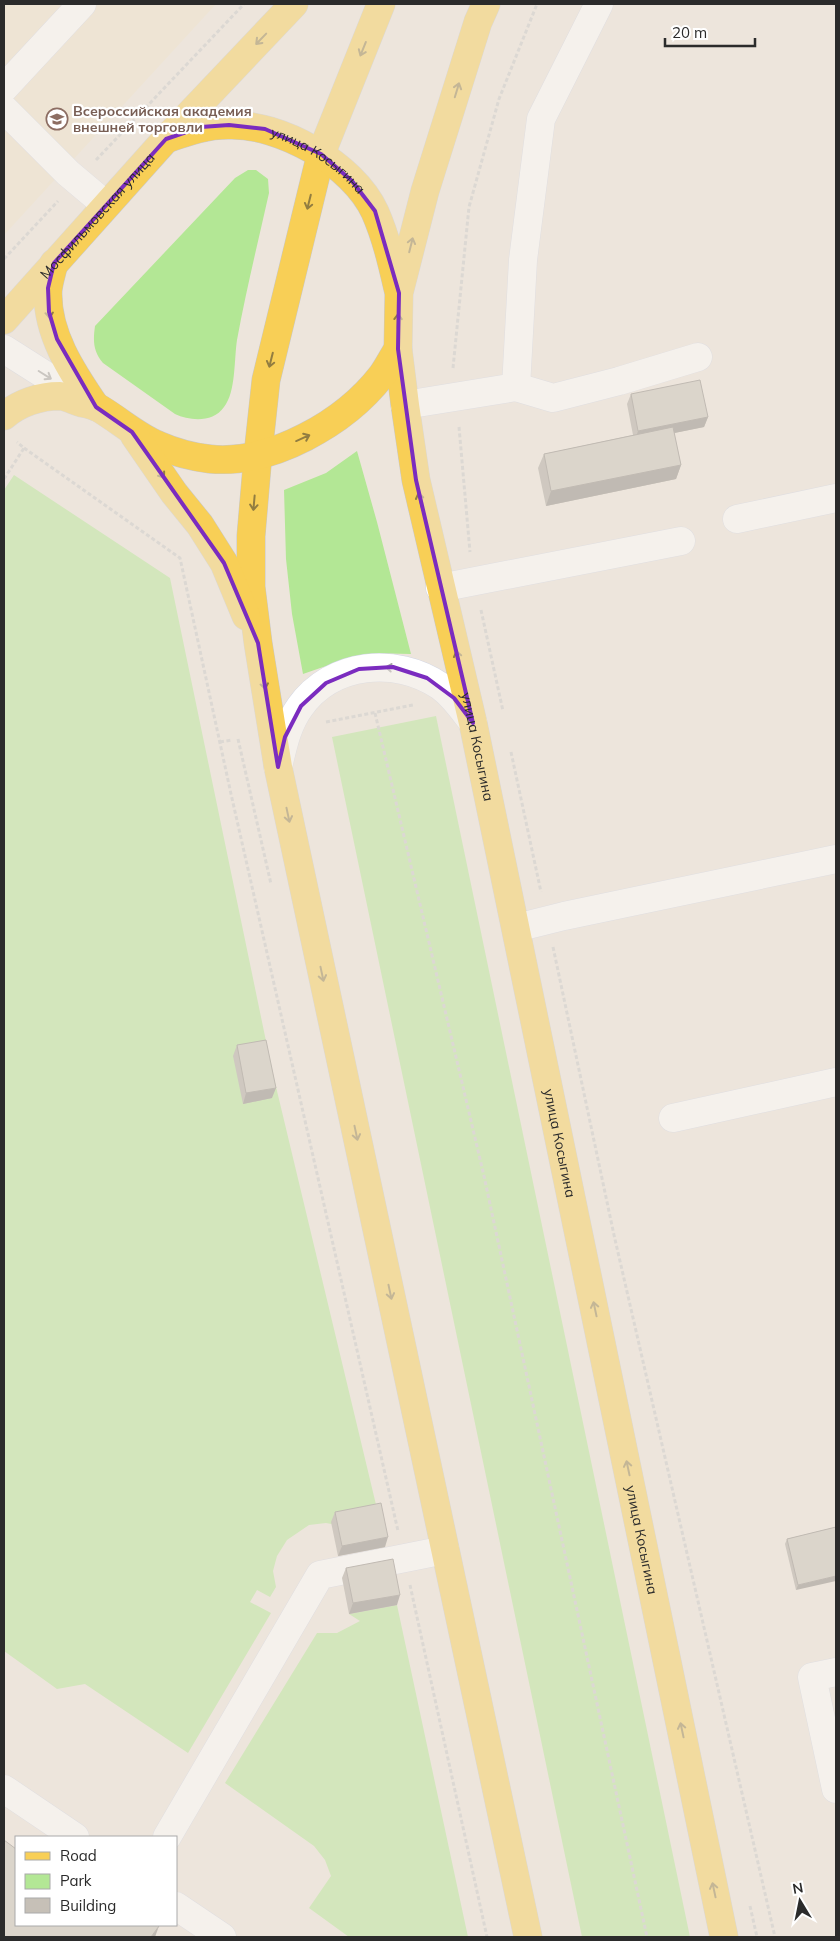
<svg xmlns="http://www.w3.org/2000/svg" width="840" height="1941" font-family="Mulish,sans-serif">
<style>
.education{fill:#f0e3ca}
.green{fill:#b3e795}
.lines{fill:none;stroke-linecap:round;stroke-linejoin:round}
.minor-casing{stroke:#d1d5e4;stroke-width:29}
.major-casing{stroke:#c8c8c8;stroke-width:29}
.path{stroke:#c8c8c8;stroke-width:3;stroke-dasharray:4 2.5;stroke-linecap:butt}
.minor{stroke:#fff;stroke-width:28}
.major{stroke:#f8cf56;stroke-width:28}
.wall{fill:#aaa59d}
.shaded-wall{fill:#8b8680}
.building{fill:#c6c0b7;stroke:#8b8680}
.oneway{stroke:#927d40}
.oneway2{stroke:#a0a0a0}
.marked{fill:none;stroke:#7b2cbf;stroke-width:4;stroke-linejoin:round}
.labels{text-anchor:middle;stroke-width:4.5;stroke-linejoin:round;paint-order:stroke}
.education-label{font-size:14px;font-weight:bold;fill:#785e54;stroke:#fff;text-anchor:start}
.street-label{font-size:14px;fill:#2b2b2b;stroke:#fff}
</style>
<rect width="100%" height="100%" fill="#ede5dc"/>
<polygon class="education" points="4,4 216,4 4,235"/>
<g class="green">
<path d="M248,170H256L268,179L269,193C258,242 246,291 237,340C234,359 236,392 224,407C213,423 190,421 175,414L103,363C93,351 93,341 95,326L235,178Z"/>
<path d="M357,451L377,522L411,654C400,654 389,653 379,654C353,657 328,665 303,674L292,614L286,559L284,490L326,473Z"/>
<polygon points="14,475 170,578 272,1070 378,1513 342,1526 326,1523 309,1525 287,1540 277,1556 273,1571 276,1587 270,1597 257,1590 250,1602 271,1613 188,1753 85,1684 57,1689 4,1651 4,490"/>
<polygon points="436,716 690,1937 582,1937 332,737"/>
<polygon points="397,1605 468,1937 349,1937 309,1908 331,1876 325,1860 314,1846 225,1783 317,1633 337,1633 360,1621 349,1614"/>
</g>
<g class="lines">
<g class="minor-casing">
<g id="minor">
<polyline points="4,88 82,4"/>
<polyline points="4,109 68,173 106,205"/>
<polyline points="4,349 89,403"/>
<polyline points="516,387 553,398 619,381 698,357"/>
<polyline points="405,405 516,387 523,260 541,119 599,4"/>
<polyline points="737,519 836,498"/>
<polyline points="440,588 681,541"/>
<path d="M278,767C283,746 287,725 300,707C332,662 396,656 440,686C454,696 463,710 473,723"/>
<polyline points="516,928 564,916 836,859"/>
<polyline points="673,1118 836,1082"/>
<polyline points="836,1672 812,1677 836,1789"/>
<polyline points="4,1789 75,1837"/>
<polyline points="167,1837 320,1575 445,1550"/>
<polyline points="176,1906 222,1937"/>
</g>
</g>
<g class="major-casing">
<g id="major">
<polyline points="381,4 321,154 266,380 258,454 251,536 251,587 258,643 278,767 528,1937"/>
<path id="s1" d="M486,4L478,22L425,191L399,293L398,349L405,405L416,480L473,723L724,1937"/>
<path id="s2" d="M169,138C189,131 207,125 228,125C280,123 353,164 375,212C386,237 392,263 398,289"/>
<path d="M54,263C52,272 49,281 48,290C46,333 72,372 96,407"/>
<path id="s3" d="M4,320L166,139L294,4"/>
<path d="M4,416C19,403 40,396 60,396C67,397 75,401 82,403C87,404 92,405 97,407C118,419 136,436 158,445C174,452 192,457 210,459C271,465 345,423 382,375C388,367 392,358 398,349"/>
<polyline points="134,435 174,493 200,525 224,563 246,616"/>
</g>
</g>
<g class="path">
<polyline points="96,160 244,4"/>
<polyline points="4,259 58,201"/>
<polyline points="453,368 469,207 499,99 537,4"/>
<polyline points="459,427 470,552"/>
<polyline points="24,448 180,558 231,794 398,1531"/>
<polyline points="4,479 24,448 17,442"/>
<polyline points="481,610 503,711"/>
<polyline points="375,713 484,1176 647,1937"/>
<polyline points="326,722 413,705"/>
<polyline points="238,739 271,884"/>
<polyline points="220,742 232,740"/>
<polyline points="511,752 541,892"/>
<polyline points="553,947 614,1235 775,1937"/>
<polyline points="410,1585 487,1937"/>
<polyline points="750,1906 757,1937"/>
</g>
<use href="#minor" class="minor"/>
<use href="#major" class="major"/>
</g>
<g class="wall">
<polygon points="631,394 708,417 704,427 674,433 681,465 676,479 546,506 538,468 544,454 633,435 627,404"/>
<polygon points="237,1045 272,1098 243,1104 233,1056"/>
<polygon points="335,1512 385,1547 338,1556 331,1522"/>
<polygon points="836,1527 796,1590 785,1544 787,1539"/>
<polygon points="346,1568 397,1605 349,1614 342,1578"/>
</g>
<g class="shaded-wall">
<polygon points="708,417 704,427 635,441 638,431"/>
<polygon points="681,465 676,479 546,506 551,491"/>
<polygon points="276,1088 272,1098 243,1104 246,1093"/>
<polygon points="388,1537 385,1547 338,1556 342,1546"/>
<polygon points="836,1576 836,1581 796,1590 798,1585"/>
<polygon points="400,1595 397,1605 349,1614 353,1603"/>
<polygon points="159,1926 155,1937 151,1937"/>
</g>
<g class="building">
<polygon points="700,380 708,417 638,431 631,394"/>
<polygon points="673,427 681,465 551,491 544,454"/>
<polygon points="266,1040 276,1088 246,1093 237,1045"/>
<polygon points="381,1503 388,1537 342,1546 335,1512"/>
<polygon points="836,1527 836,1576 798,1585 787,1539"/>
<polygon points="393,1559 400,1595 353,1603 346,1568"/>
<polygon points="4,1840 16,1849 16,1925 157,1925 159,1926 151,1937 4,1937"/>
</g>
<defs><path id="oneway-shaft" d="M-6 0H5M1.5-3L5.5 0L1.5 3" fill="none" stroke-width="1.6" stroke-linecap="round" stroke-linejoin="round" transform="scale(1.25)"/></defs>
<g class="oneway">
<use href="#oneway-shaft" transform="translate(261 39) rotate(134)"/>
<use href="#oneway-shaft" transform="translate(363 49) rotate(112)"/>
<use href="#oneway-shaft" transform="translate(457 90) rotate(-73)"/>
<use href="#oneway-shaft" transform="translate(309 202) rotate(104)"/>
<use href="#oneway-shaft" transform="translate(411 245) rotate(-76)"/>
<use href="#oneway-shaft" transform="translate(49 311) rotate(85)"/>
<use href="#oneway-shaft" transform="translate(398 321) rotate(-89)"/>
<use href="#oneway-shaft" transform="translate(271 360) rotate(104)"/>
<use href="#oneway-shaft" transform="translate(303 438) rotate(-24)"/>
<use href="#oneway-shaft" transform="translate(160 472) rotate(55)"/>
<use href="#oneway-shaft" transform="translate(420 500) rotate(-103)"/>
<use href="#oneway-shaft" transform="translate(254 503) rotate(95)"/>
<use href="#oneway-shaft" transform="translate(458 658) rotate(-104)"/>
<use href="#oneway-shaft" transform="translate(264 682) rotate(81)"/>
<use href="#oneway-shaft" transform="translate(288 815) rotate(78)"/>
<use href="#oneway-shaft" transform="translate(322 974) rotate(78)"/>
<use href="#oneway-shaft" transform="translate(356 1133) rotate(78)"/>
<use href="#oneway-shaft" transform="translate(390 1292) rotate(78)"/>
<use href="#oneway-shaft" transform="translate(595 1309) rotate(-102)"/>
<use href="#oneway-shaft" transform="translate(628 1468) rotate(-102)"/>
<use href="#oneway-shaft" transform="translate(682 1730) rotate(-102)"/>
<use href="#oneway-shaft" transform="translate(714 1890) rotate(-102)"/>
</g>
<g class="oneway2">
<use href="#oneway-shaft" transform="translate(45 375) rotate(32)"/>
<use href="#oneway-shaft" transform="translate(393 668) rotate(-173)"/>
</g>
<path d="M0 0H840V1941H0ZM229,125L265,129L321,154L352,181L375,211L399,293L398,349L416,480L473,723L454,698L427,678L393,667L359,669L326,683L301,706L285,737L278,767L258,643L224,563L132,432L96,407L57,339L49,312L48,288L54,263L166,139L201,127Z" fill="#ede5dc" fill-opacity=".55" fill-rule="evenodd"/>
<path class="marked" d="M229,125L265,129L321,154L352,181L375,211L399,293L398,349L416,480L473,723L454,698L427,678L393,667L359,669L326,683L301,706L285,737L278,767L258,643L224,563L132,432L96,407L57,339L49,312L48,288L54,263L166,139L201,127Z"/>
<defs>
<g id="university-ring" transform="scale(1.125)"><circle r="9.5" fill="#fff" stroke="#8d6e63" stroke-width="1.5"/><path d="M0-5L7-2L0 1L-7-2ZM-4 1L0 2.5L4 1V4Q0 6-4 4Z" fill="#8d6e63"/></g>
</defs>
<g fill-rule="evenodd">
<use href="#university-ring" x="57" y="119"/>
</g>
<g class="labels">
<g class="education-label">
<text x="73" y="116">Всероссийская академия<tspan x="73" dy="16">внешней торговли</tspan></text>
</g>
<g class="street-label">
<text dy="5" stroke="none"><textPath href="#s2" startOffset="160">улица Косыгина</textPath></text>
<text dy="5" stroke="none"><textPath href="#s3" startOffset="140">Мосфильмовская улица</textPath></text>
<text dy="5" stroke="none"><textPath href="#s1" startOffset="764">улица Косыгина</textPath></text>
<text dy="5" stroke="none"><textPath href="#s1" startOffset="1169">улица Косыгина</textPath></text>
<text dy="5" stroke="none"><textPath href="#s1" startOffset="1574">улица Косыгина</textPath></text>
</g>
</g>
<rect width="840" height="1941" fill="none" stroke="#2b2b2b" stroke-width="10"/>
<rect x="15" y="1836" width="162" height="90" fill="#ffffff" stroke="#aaaaaa"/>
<rect x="25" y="1852" width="25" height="8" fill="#f8cf56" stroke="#aaaaaa"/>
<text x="60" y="1861" font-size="15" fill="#2b2b2b">Road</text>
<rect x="25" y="1874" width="25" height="15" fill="#b3e795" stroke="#aaaaaa"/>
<text x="60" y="1886" font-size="15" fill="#2b2b2b">Park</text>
<rect x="25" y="1898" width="25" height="15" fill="#c6c0b7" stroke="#aaaaaa"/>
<text x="60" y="1911" font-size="15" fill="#2b2b2b">Building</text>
<g transform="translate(800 1901) rotate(350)" stroke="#ffffff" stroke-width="4" paint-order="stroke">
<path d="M0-4L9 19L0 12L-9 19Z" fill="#2b2b2b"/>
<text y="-8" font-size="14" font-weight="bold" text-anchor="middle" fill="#2b2b2b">N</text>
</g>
<path d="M665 38v8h90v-8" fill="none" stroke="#2b2b2b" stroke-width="2.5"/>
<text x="672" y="38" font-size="15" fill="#2b2b2b" stroke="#ffffff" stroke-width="4" paint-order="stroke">20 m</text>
</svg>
